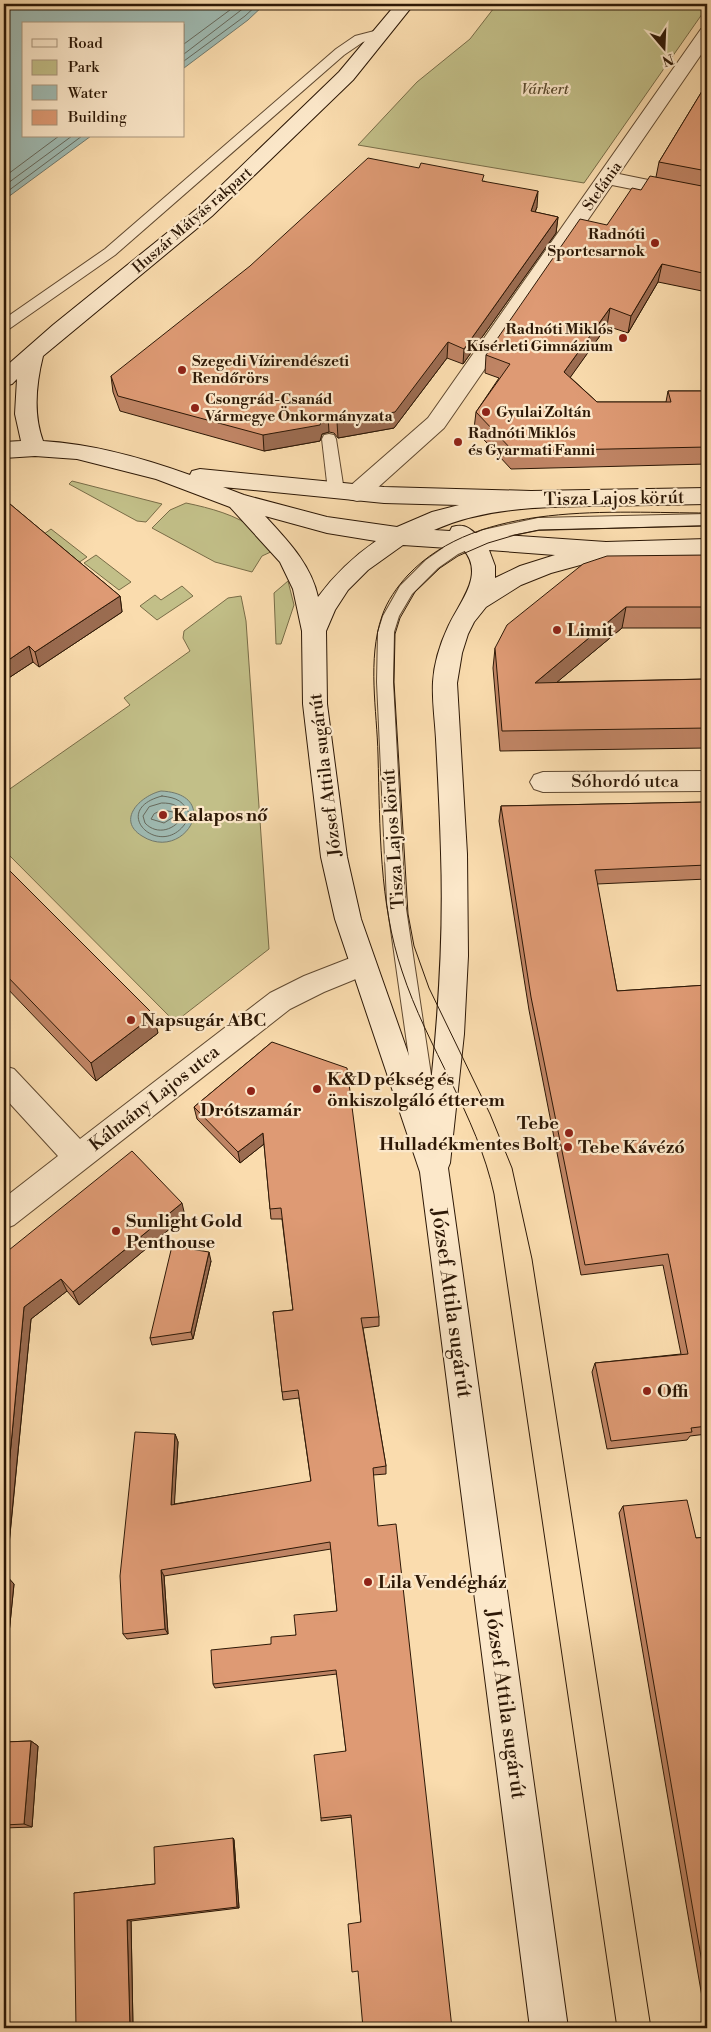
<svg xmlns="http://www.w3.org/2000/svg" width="711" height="2032" font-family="'Libre Bodoni',serif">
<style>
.green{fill:#c2bf88;stroke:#786c47}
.water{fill:#9fbab2;stroke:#71796d}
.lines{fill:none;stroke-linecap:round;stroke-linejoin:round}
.shore{stroke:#66695c;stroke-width:1}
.lane-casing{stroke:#604930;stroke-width:2}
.street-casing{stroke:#604930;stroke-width:2}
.secondary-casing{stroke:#2d1806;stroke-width:2}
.lane{fill:#fce8ca;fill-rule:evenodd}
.street{fill:#fce8ca;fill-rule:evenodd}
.secondary{fill:#fce8ca;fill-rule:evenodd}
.tram{stroke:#2d1806;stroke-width:1}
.wall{fill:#bf8464;stroke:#2d1806}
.shaded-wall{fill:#9b6c51;stroke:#2d1806}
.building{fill:#de9a74;stroke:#2d1806}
.poi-dot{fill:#8f2418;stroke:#fce8ca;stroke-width:2}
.labels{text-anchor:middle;stroke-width:4.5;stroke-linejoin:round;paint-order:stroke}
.far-park-label{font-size:15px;font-style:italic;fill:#5a4a2d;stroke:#fce8ca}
.far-street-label{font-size:15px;fill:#2d1806;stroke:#fce8ca}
.far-poi-label{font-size:15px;font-weight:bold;fill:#2d1806;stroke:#fce8ca;text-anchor:start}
.street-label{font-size:18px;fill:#2d1806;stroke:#fce8ca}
.poi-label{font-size:18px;font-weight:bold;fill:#2d1806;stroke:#fce8ca;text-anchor:start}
.near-street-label{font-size:21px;fill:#2d1806;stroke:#fce8ca}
</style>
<rect width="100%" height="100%" fill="#fadcae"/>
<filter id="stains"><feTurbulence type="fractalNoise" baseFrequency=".004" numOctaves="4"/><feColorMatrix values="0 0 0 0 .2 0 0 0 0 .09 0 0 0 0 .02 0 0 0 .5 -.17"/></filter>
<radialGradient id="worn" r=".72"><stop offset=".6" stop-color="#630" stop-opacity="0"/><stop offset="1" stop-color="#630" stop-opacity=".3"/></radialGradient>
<g class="green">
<polygon points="497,4 707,4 707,7 584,183 358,145 417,82 470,39"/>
<polygon points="72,481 162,504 146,522 137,521 69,484"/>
<path d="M186,503C210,508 237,515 256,530C263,535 269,544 275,550L262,556L252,572L215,562L152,528L170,510Z"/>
<polygon points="51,529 87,557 72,567 37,539"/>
<polygon points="96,555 131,582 119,590 84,563"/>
<polygon points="288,581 294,605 281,644 276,644 274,593"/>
<polygon points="182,586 193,596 157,620 140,606 155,595 161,600"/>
<polygon points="241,596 246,621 269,949 175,1022 4,850 4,793 130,705 124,698 190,651 183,638 184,631 228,598"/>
</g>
<g class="water">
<polygon points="4,4 265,4 248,20 184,68 184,24 24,24 24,136 91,136 4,200"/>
<path d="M161,791C224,794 184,863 142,836C116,820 140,796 161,791Z"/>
</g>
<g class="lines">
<g class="shore">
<polyline points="184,44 238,4"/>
<polyline points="184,54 249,4"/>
<polyline points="184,61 245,16 258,4"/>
<polyline points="4,177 59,136"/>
<polyline points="4,186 72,136"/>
<polyline points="4,194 82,136"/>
<path d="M162,796C178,798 183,801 190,815C167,867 104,811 162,796Z"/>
<path d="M162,803C172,803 180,805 183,815C176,830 157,836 145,823L143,816L149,807Z"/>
<polygon points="163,810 173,812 175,816 164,823 151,819 154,814"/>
</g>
<g class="lane-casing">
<g id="lane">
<polygon points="382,29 386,30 388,33 386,36 363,42 344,55 115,255 9,329 4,331 4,319 105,249 336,49 355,36"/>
<polygon points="329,434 334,435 336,439 344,491 341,495 336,496 331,495 328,491 322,439 324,435"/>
<polygon points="707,514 707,525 538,530 492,539 458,554 438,568 412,594 399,616 394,632 393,682 405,902 439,1128 436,1134 429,1137 422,1134 419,1128 387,902 377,682 378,632 383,616 400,586 426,560 446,546 483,530 538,518"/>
</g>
</g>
<g class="street-casing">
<g id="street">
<polygon points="707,28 707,46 619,174 707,192 707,204 612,185 444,428 365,499 357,501 349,499 346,493 349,487 428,418 701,29"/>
<polygon points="707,771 707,791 543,792 534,789 530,782 534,775 543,772"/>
<polygon points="363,953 373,956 376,964 373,972 324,992 290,1009 14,1225 4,1229 4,1198 58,1156 4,1097 4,1066 14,1069 80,1139 270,993 304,976"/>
</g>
</g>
<g class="secondary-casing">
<path id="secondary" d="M396,4H414L353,80L212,216L43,356C36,384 33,414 43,441C93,444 143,458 190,475L192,471L200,469L384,487L531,491L707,488V504C670,505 633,505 596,506C541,507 485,507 434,530L450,531L452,527C462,524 467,526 475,533L606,542L707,539V555L606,558L551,573L521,585L486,607L474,622L468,634L462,653L457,683L467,854L468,956L464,1034L450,1163L448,1168L568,2028H530L420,1172L335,919L321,857L303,704L302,631L293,589L280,562L230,507L156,479L77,459L35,456L4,458V442L21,441L15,414L17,379L12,384L4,386V368L53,325L198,208L339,72ZM223,487L384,503L459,505L432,512L397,527L327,517L244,495ZM265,516L327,533L376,541C353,557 335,574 318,597C311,564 287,540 265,516ZM403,545L463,549C486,575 459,602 448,627C440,644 434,664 433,682C432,701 435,720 436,739C438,777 440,815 441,853C444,939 438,1024 428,1110L361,919L347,857L327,704L326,631L335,610L348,590L368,570ZM489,550L555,555L520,566L495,578V566Z"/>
</g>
<use href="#lane" class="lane"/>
<use href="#street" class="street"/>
<use href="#secondary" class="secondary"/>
<g class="tram">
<path d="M617,2028L494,1194C477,1115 427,1048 402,971C379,903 380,827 378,755C377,710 367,660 382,616C387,601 397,587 408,575C479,500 612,513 707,513"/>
<polyline points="651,2028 532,1259 512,1168 490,1114 429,988 414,946 408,914 394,682 395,634 400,618 415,592 440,568 458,556 488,543 515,535 539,530 707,526"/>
</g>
</g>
<g class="wall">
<polygon points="707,83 707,292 658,282 628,333 607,326 570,377 597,402 666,402 668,391 707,391 707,464 511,469 474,429 476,412 499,378 485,373 486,355 607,225 641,190 656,177 659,162"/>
<polygon points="484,181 537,207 535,212 558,217 556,233 463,364 447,358 394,428 338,438 334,433 329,432 322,434 320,441 264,451 120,411 113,392 111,376"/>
<polygon points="4,499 120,596 122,612 39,667 33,662 4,681"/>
<polygon points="707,555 707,628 622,628 557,682 707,679 707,748 500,751 493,668 495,648"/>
<polygon points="707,802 707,879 597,884 617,991 707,985 707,1434 690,1436 687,1440 607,1449 592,1372 595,1363 681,1354 663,1265 581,1275 529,1010 499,821 501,806"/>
<polygon points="4,865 158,1033 96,1081 4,985"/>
<polygon points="272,1042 379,1317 379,1326 363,1328 386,1466 386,1474 373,1475 361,1922 352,1817 321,1821 321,1818 346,1751 337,1674 215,1688 213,1684 271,1644 296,1635 337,1611 331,1549 164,1576 168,1634 127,1639 123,1634 175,1434 178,1442 174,1504 311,1482 299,1398 283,1400 273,1312 293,1310 282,1219 271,1219 264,1144 240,1163 197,1119 194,1107"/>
<polygon points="185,1216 79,1305 67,1291 31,1319 6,1576 14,1584 4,1683 4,1254"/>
<polygon points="211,1261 193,1339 152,1345 150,1338"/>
<polygon points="623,1506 696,1538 707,1537 707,2026 619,1513"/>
<polygon points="31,1741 38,1746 32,1827 4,1828 4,1742"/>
<polygon points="233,1838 234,1840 239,1908 131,1921 133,2028 74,1893 155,1884"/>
</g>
<g class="shaded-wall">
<polygon points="538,191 537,207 529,227 531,211"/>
<polygon points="558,217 556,233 463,364 464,349"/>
<polygon points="662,264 658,282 628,333 631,316"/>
<polygon points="610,308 607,326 562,389 564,372"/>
<polygon points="448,342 447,358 394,428 338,438 337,422"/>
<polygon points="328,417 329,432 322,434 320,441 264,451 263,435"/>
<polygon points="120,596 122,612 39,667 35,652"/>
<polygon points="626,607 622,628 532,703 535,683"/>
<polygon points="29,646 33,662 4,681 4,663"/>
<polygon points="154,1015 158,1033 96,1081 91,1063"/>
<polygon points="263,1133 264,1144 240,1163 238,1152"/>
<polygon points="182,1203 185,1216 79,1305 73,1292"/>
<polygon points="209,1252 211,1261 193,1339 191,1332"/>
<polygon points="61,1279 67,1291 31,1319 5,1584 4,1582 4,1519 24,1307"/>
<polygon points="175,1434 178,1442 174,1512 171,1505"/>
<polygon points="161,1570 164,1576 168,1634 165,1629"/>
<polygon points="7,1576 14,1584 4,1683 4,1605"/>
<polygon points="31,1741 38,1746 32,1827 24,1824"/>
<polygon points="233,1838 234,1840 239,1908 237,1907"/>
<polygon points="127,1920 131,1921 133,2028 130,2028"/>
</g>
<g class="building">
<polygon points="707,83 707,171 659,162"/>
<polygon points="368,158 419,168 421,163 484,175 482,181 538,191 531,211 558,217 464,349 448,342 395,412 337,422 334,418 328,417 322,419 320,425 263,435 118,396 111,376 250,266"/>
<polygon points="650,176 707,187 707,274 662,264 631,316 610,308 564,372 597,402 671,402 668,391 707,391 707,447 513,451 476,412 510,364 486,355 580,219 607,225 632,188 641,190"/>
<polygon points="4,499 120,596 35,652 29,646 4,663"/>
<polygon points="707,555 707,607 626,607 535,683 707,679 707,728 502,731 495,648 507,625 583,564 607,556"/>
<polygon points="707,802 707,865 595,870 617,991 707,985 707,1426 691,1428 692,1432 611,1441 595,1363 688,1354 668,1254 585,1265 531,997 501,806"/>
<polygon points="4,865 154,1015 91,1063 4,973"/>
<polygon points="272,1042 347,1068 379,1317 361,1318 386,1466 373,1468 378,1526 396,1524 452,2028 363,2028 358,1971 352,1972 348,1924 361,1922 351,1815 321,1818 314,1755 346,1751 336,1670 213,1684 211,1650 271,1644 271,1637 296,1635 294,1615 337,1611 330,1542 161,1570 165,1629 123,1634 120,1576 135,1432 175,1434 171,1505 311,1481 298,1390 282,1392 273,1312 293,1310 281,1208 270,1209 263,1133 238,1152 194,1107"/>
<polygon points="132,1151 182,1203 73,1292 61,1279 24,1307 4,1519 4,1254"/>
<polygon points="172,1246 209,1252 191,1332 150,1338"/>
<polygon points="687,1500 696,1538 707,1537 707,1991 623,1506"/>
<polygon points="4,1576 7,1576 4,1605"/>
<polygon points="31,1741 24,1824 4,1825 4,1742"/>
<polygon points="233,1838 237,1907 127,1920 130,2028 76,2028 74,1893 155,1884 154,1847"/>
</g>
<g class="poi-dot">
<circle cx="655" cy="243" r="5"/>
<circle cx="623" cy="338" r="5"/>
<circle cx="182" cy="370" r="5"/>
<circle cx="195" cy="408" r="5"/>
<circle cx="486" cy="412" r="5"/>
<circle cx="458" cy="442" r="5"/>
<circle cx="557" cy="630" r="5"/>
<circle cx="163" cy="815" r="5"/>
<circle cx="131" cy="1020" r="5"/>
<circle cx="317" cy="1089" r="5"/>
<circle cx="251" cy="1091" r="5"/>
<circle cx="569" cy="1133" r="5"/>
<circle cx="568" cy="1147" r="5"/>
<circle cx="116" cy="1231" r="5"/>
<circle cx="647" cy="1391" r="5"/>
<circle cx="368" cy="1582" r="5"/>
</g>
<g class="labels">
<g class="far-park-label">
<text x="545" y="94">Várkert</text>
</g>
<g class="far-street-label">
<text transform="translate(602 186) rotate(-55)" y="5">Stefánia</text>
<text transform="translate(192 220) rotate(-41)" y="5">Huszár Mátyás rakpart</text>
</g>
<g class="far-poi-label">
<text x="645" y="239" text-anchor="end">Radnóti<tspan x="645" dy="17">Sportcsarnok</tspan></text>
<text x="613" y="334" text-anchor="end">Radnóti Miklós<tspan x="613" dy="17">Kísérleti Gimnázium</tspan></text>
<text x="192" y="366">Szegedi Vízirendészeti<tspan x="192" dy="17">Rendőrörs</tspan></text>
<text x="205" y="404">Csongrád-Csanád<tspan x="205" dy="17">Vármegye Önkormányzata</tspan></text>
<text x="496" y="417">Gyulai Zoltán</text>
<text x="468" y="438">Radnóti Miklós<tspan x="468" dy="17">és Gyarmati Fanni</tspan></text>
</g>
<g class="street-label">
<text transform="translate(614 498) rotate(-1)" y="6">Tisza Lajos körút</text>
<text transform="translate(325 775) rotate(-97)" y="6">József Attila sugárút</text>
<text x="625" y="787">Sóhordó utca</text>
<text transform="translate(393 839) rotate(-94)" y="6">Tisza Lajos körút</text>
<text transform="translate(154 1098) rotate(-38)" y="6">Kálmány Lajos utca</text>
</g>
<g class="poi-label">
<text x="567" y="636">Limit</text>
<text x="173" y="821">Kalapos nő</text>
<text x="141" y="1026">Napsugár ABC</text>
<text x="327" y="1085">K&amp;D pékség és<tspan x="327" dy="21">önkiszolgáló étterem</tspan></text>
<text x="251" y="1116" text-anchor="middle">Drótszamár</text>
<text x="559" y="1129" text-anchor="end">Tebe<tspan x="559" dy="21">Hulladékmentes Bolt</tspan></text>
<text x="578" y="1153">Tebe Kávézó</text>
<text x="126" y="1227">Sunlight Gold<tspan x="126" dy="21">Penthouse</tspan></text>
<text x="657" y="1397">Offi</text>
<text x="378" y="1588">Lila Vendégház</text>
</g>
<g class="near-street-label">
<text transform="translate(452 1303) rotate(82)" y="7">József Attila sugárút</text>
<text transform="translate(506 1704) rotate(82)" y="7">József Attila sugárút</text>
</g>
</g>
<rect width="711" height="2032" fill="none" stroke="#fadcae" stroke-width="20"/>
<rect x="5" y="5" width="701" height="2022" fill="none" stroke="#2d1806" stroke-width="2.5"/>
<rect x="10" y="10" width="691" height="2012" fill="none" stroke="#2d1806"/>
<rect x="22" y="22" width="162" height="115" fill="#fce8ca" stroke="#a9957c"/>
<rect x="32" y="39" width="25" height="8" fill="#fce8ca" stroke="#a9957c"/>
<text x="68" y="48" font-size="15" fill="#2d1806">Road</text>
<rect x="32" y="60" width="25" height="15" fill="#c2bf88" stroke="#a9957c"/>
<text x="68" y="72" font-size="15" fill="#2d1806">Park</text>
<rect x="32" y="85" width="25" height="15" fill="#9fbab2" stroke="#a9957c"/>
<text x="68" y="98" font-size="15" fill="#2d1806">Water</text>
<rect x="32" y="110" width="25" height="15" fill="#de9a74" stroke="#a9957c"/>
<text x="68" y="122" font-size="15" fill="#2d1806">Building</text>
<g transform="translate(664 48) rotate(161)" stroke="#fce8ca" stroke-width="4" paint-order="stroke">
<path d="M0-4L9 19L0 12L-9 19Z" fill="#2d1806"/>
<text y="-8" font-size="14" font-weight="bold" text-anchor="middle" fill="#2d1806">N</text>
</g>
<rect width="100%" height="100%" filter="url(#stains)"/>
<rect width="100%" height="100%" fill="url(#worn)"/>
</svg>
